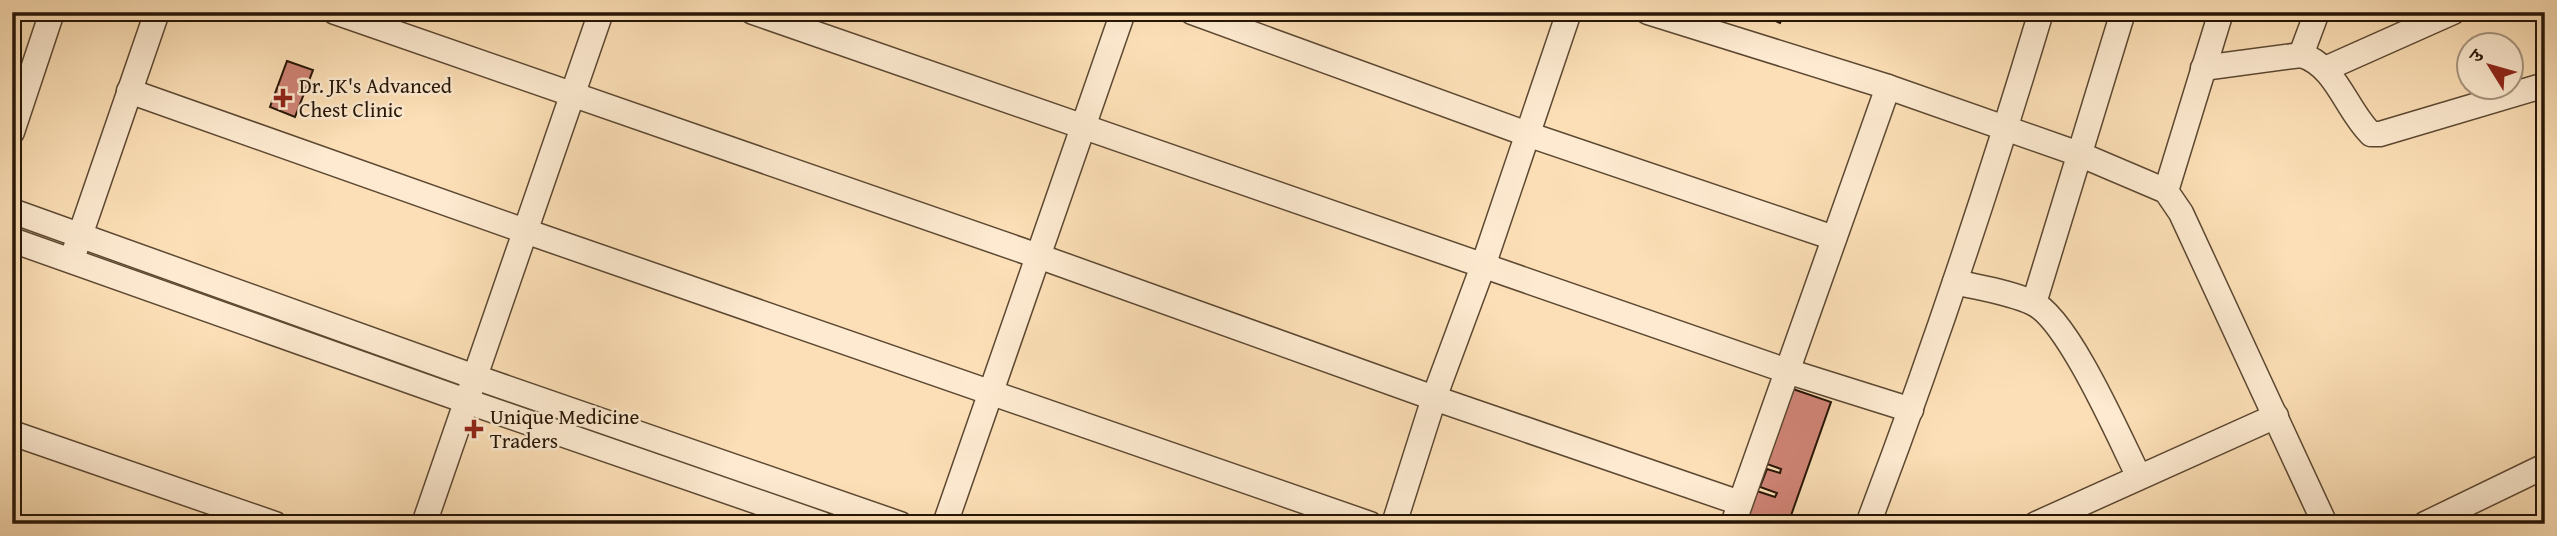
<svg xmlns="http://www.w3.org/2000/svg" width="2557" height="536" font-family="'Gentium Book Plus','Noto Serif Devanagari',serif">
<style>
.building{fill:#d08476;stroke:#261506;stroke-width:2}
.lines{fill:none;stroke-linecap:round;stroke-linejoin:round}
.minor-casing{stroke:#5c4832;stroke-width:27}
.minor{stroke:#fdead0;stroke-width:24}
.poi-dot{fill:#8f2418;stroke:#fdead0;stroke-width:2.5}
.labels{text-anchor:middle;stroke-width:5;stroke-linejoin:round;paint-order:stroke}
.poi-label{font-size:21px;fill:#261506;stroke:#fdead0;text-anchor:start}
</style>
<rect width="100%" height="100%" fill="#fcdfb6"/>
<filter id="stains"><feTurbulence type="fractalNoise" baseFrequency=".00286" numOctaves="4"/><feColorMatrix values="0 0 0 0 .2 0 0 0 0 .09 0 0 0 0 .02 0 0 0 .5 -.17"/></filter>
<radialGradient id="worn" r=".72"><stop offset=".6" stop-color="#630" stop-opacity="0"/><stop offset="1" stop-color="#630" stop-opacity=".3"/></radialGradient>
<g class="building">
<polygon points="1776,12 1785,12 1780,23 1773,20"/>
<polygon points="287,61 313,70 295,117 270,107"/>
<polygon points="1790,388 1831,402 1788,524 1742,524 1754,490 1775,497 1777,493 1760,487 1767,469 1780,473 1781,469 1764,463"/>
</g>
<g class="lines">
<g class="minor-casing">
<g id="minor">
<polyline points="335,12 1038,256 1434,398 1740,503"/>
<polyline points="753,12 1787,371 1911,410"/>
<polyline points="1192,12 1527,134 1834,238"/>
<polyline points="1648,12 1888,87 2079,154 2166,191 2181,213 2325,524"/>
<polyline points="2301,55 2317,12"/>
<path d="M2203,68L2301,55C2336,65 2346,110 2371,134H2380L2545,85"/>
<polyline points="2325,69 2453,12"/>
<polyline points="129,91 525,231 1370,524"/>
<polyline points="12,132 52,12"/>
<polyline points="2166,191 2221,12"/>
<polyline points="12,211 475,377 900,524"/>
<polyline points="12,240 466,401 822,524"/>
<polyline points="75,250 157,12"/>
<path d="M1955,282C1980,288 2010,292 2033,303C2068,319 2120,439 2139,477"/>
<polyline points="2034,303 2123,12"/>
<polyline points="12,433 275,524"/>
<polyline points="424,524 601,12"/>
<polyline points="945,524 1123,12"/>
<polyline points="1394,524 1434,398 1483,266 1569,12"/>
<polyline points="1733,524 1888,87"/>
<path d="M1868,524C1932,356 1989,185 2041,12"/>
<polyline points="2036,524 2276,416"/>
<polyline points="2425,524 2545,466"/>
</g>
</g>
<use href="#minor" class="minor"/>
</g>
<g class="poi-dot">
<path d="M279.5 87.5h7v7h7v7h-7v7h-7v-7h-7v-7h7z"/>
<path d="M470.5 418.5h7v7h7v7h-7v7h-7v-7h-7v-7h7z"/>
</g>
<g class="labels">
<g class="poi-label">
<text x="299" y="93">Dr. JK's Advanced<tspan x="299" dy="24">Chest Clinic</tspan></text>
<text x="490" y="424">Unique Medicine<tspan x="490" dy="24">Traders</tspan></text>
</g>
</g>
<rect width="2557" height="536" fill="none" stroke="#fcdfb6" stroke-width="42"/>
<rect x="14" y="14" width="2529" height="508" fill="none" stroke="#261506" stroke-width="3.5"/>
<rect x="21" y="21" width="2515" height="494" fill="none" stroke="#261506" stroke-width="2"/>
<g transform="translate(2490 66) rotate(307)"><circle r="33" fill="#fdead0" stroke="#a7957f" stroke-width="2"/>
<path d="M0-5L12 26L0 18L-12 26Z" fill="#8f2418"/>
<text y="-10" font-size="19" font-weight="bold" text-anchor="middle" fill="#261506">उ</text>
</g>
<rect width="100%" height="100%" filter="url(#stains)"/>
<rect width="100%" height="100%" fill="url(#worn)"/>
</svg>
